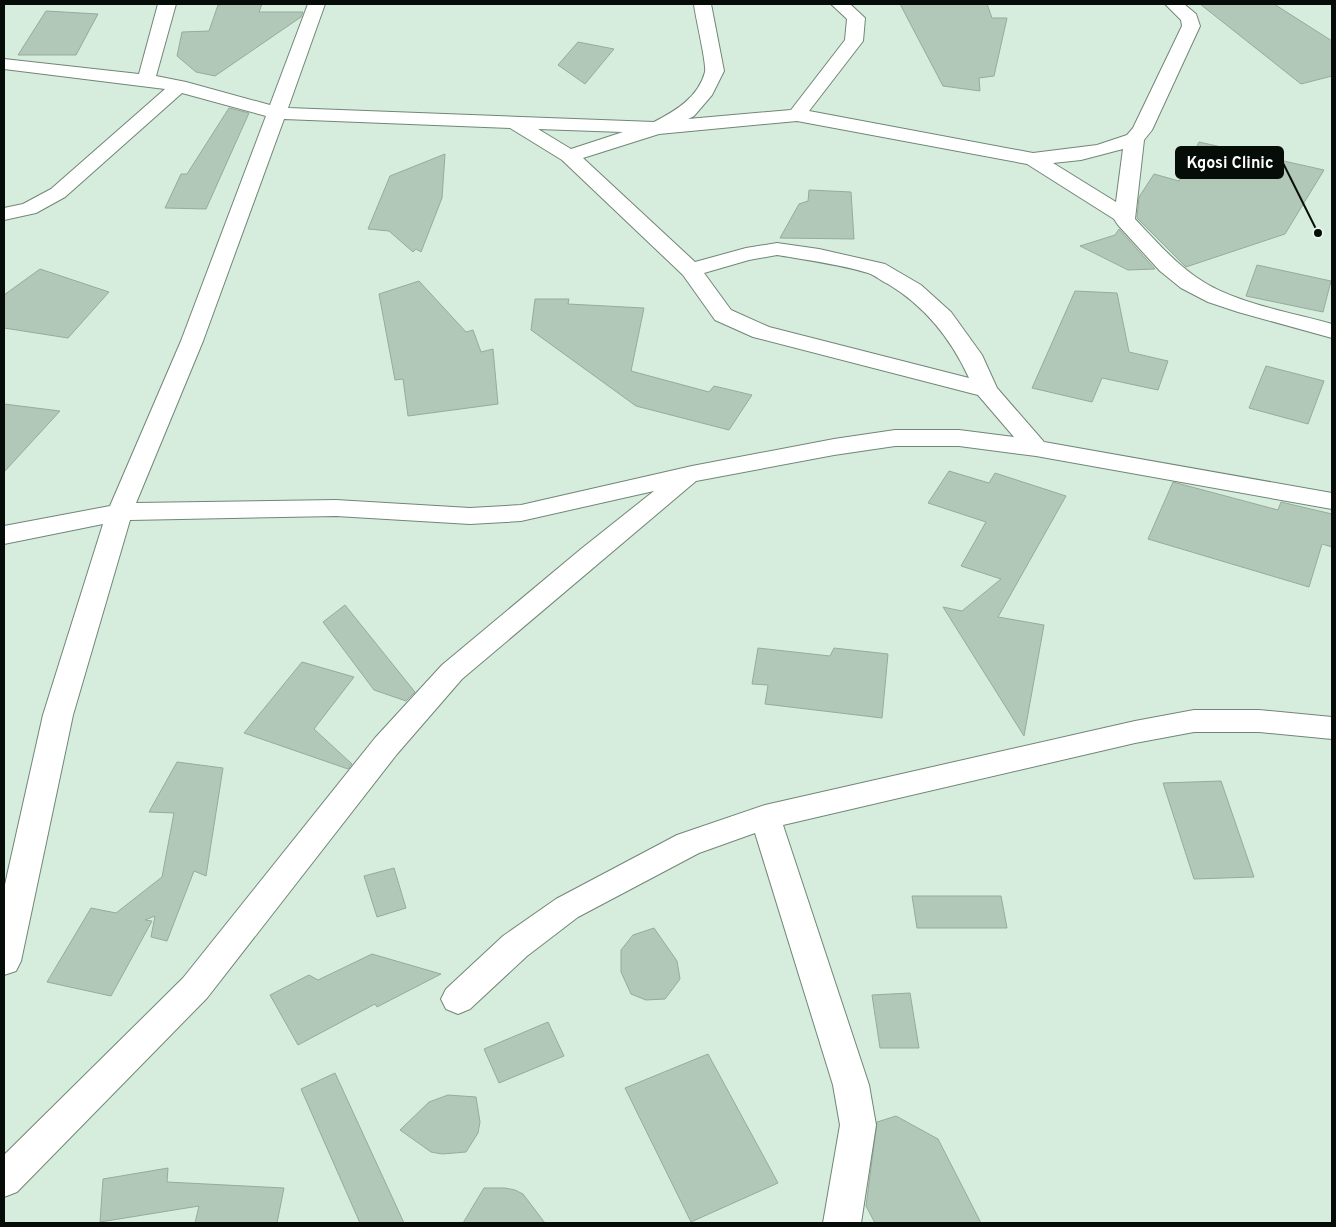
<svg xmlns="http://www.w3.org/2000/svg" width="1336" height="1227" font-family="Overpass,sans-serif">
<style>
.building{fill:#b1c7b7;stroke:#96ab9c}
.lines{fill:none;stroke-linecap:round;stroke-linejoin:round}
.street-casing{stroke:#718677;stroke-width:2}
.street{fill:#fff;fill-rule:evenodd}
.leader{fill:none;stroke:#060d08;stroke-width:2}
.callout-dot{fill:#060d08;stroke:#e3faea;stroke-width:2}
.callout{fill:#060d08;stroke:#060d08;stroke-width:2}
.callout-label{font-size:16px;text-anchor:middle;font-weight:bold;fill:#fff}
</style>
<rect width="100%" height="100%" fill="#d6ecdc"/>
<g class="building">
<polygon points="226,4 262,4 259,12 303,12 301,17 215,76 196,72 177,56 182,32 209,31 218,5"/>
<polygon points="900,4 987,4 992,18 1007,18 994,76 979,78 980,91 943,86"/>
<polygon points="1200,4 1274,4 1332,41 1332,76 1301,84"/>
<polygon points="46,11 98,14 76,55 18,55"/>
<polygon points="578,42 614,49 585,84 558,65"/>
<polygon points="229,108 249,113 206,209 165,208 181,174 187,174"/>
<polygon points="1199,142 1324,170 1285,234 1186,267 1137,218 1139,197 1154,174 1179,181"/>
<polygon points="445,154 442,198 421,252 416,249 413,252 389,231 368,229 390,176"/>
<polygon points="809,190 851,192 854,239 780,238 799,204 808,201"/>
<polygon points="1119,229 1155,269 1128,270 1080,246 1115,235"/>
<polygon points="1257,265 1331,281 1323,312 1246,296"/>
<polygon points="40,269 109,292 68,338 4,328 4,295"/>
<polygon points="419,281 466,332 473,330 481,352 493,349 498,404 408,416 403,379 395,380 379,294"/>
<polygon points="1075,291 1117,293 1129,352 1168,361 1158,390 1102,378 1092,402 1032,388"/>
<polygon points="535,299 569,299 568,304 644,308 631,371 709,392 714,386 752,395 729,430 636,406 531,330"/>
<polygon points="1266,366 1324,381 1308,424 1249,408"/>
<polygon points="4,404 60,411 4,472"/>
<polygon points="949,471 989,483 995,473 1066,496 998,617 1044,625 1024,736 943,607 962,611 1001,579 961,566 986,522 928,503"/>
<polygon points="1173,482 1278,510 1281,502 1332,514 1332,547 1322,544 1309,587 1148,539"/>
<polygon points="345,605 415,692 406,701 374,690 323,622"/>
<polygon points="758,648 830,656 834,648 888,654 882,718 765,704 768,685 752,684"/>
<polygon points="302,662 354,677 314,729 352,764 348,769 244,733"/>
<polygon points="177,762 223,768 206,876 194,871 167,941 151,937 155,916 145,920 152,921 111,996 47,982 91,908 116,913 162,877 174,813 149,812"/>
<polygon points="1221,781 1254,877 1194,879 1163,783"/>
<polygon points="394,868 406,908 377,917 364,876"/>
<polygon points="912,896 1001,896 1007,928 917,928"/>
<polygon points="654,928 677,961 680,979 665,999 646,1000 631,994 621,972 621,950 633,935"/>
<polygon points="372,954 441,974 377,1007 375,1004 298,1045 270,995 309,975 318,980"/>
<polygon points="910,993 919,1048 880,1048 872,995"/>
<polygon points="548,1022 564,1056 499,1083 484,1049"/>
<polygon points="708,1054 778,1183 691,1222 625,1088"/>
<polygon points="335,1073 404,1223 360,1223 301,1089"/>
<polygon points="448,1095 476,1097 480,1122 478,1133 466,1152 442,1154 431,1152 400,1130 429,1102"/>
<polygon points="896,1116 938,1139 981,1223 875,1223 866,1206 877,1122"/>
<polygon points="168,1168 167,1182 284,1188 277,1223 195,1223 199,1206 100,1222 103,1179"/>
<polygon points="484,1188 505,1188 515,1190 523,1194 545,1223 463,1223"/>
</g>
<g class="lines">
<g class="street-casing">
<g id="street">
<path d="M158,4H176L156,76L186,82L270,105L308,4H325L288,108L654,122C675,111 698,98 705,72C707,64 695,16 694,4H711L724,71L712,95L694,116L688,119L791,110L845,40L847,19L831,4H850L865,18L863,41L809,111L1033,153L1097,145L1127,135L1133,128L1182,26L1181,20L1165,4H1184L1196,14L1200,26L1152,130L1144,140L1135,219C1154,239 1173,261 1196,277C1232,303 1290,312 1332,324V338L1238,312L1208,302L1181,288L1160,271L1118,225L1114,219L1027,164L797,121L659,134L583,158L695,262L746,248L777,243L819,249L885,264L921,285L951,312L982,355L997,388L1044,442L1332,493V509L1036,456L959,446H895L834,455L696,481L462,679L397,754L207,998L17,1192L4,1197V1155L183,978L375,738L442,665L581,549L654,491L521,521L470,524L336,516L130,520L73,715L21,961L16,971L4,975V889L43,715L103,524L4,544V526L110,506L181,341L266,116L182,93L65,197L36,213L4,220V208L23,204L51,189L165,89L4,69V59L139,74ZM284,119L510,128L562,160L683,275L715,320L753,337L978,395L1014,437L959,430H895L834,439L692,466L521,505L470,508L336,500L136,503L203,341ZM538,129L623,132L571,149ZM1123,149L1116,202L1053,163L1081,160ZM777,255C807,260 838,264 868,273C875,275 881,281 888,284C926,307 951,339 969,378L769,327L731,310L704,273L749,260Z"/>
<polygon points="1194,710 1259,710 1332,717 1332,739 1259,732 1194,732 1135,743 783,825 869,1085 876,1125 861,1223 823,1223 840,1125 833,1085 755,833 699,853 578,917 527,956 470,1009 458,1014 446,1009 441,999 446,989 503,936 556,899 677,835 765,805 1135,721"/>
</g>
</g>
<use href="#street" class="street"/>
</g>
<path class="leader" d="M1318 233L1283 163"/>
<circle class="callout-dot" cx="1318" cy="233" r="5"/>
<rect class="callout" x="1176" y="147" width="107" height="31" rx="5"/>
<g class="callout-label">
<text x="1230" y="168">Kgosi Clinic</text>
</g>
<rect width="1336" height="1227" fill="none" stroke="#060d08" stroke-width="10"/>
</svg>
